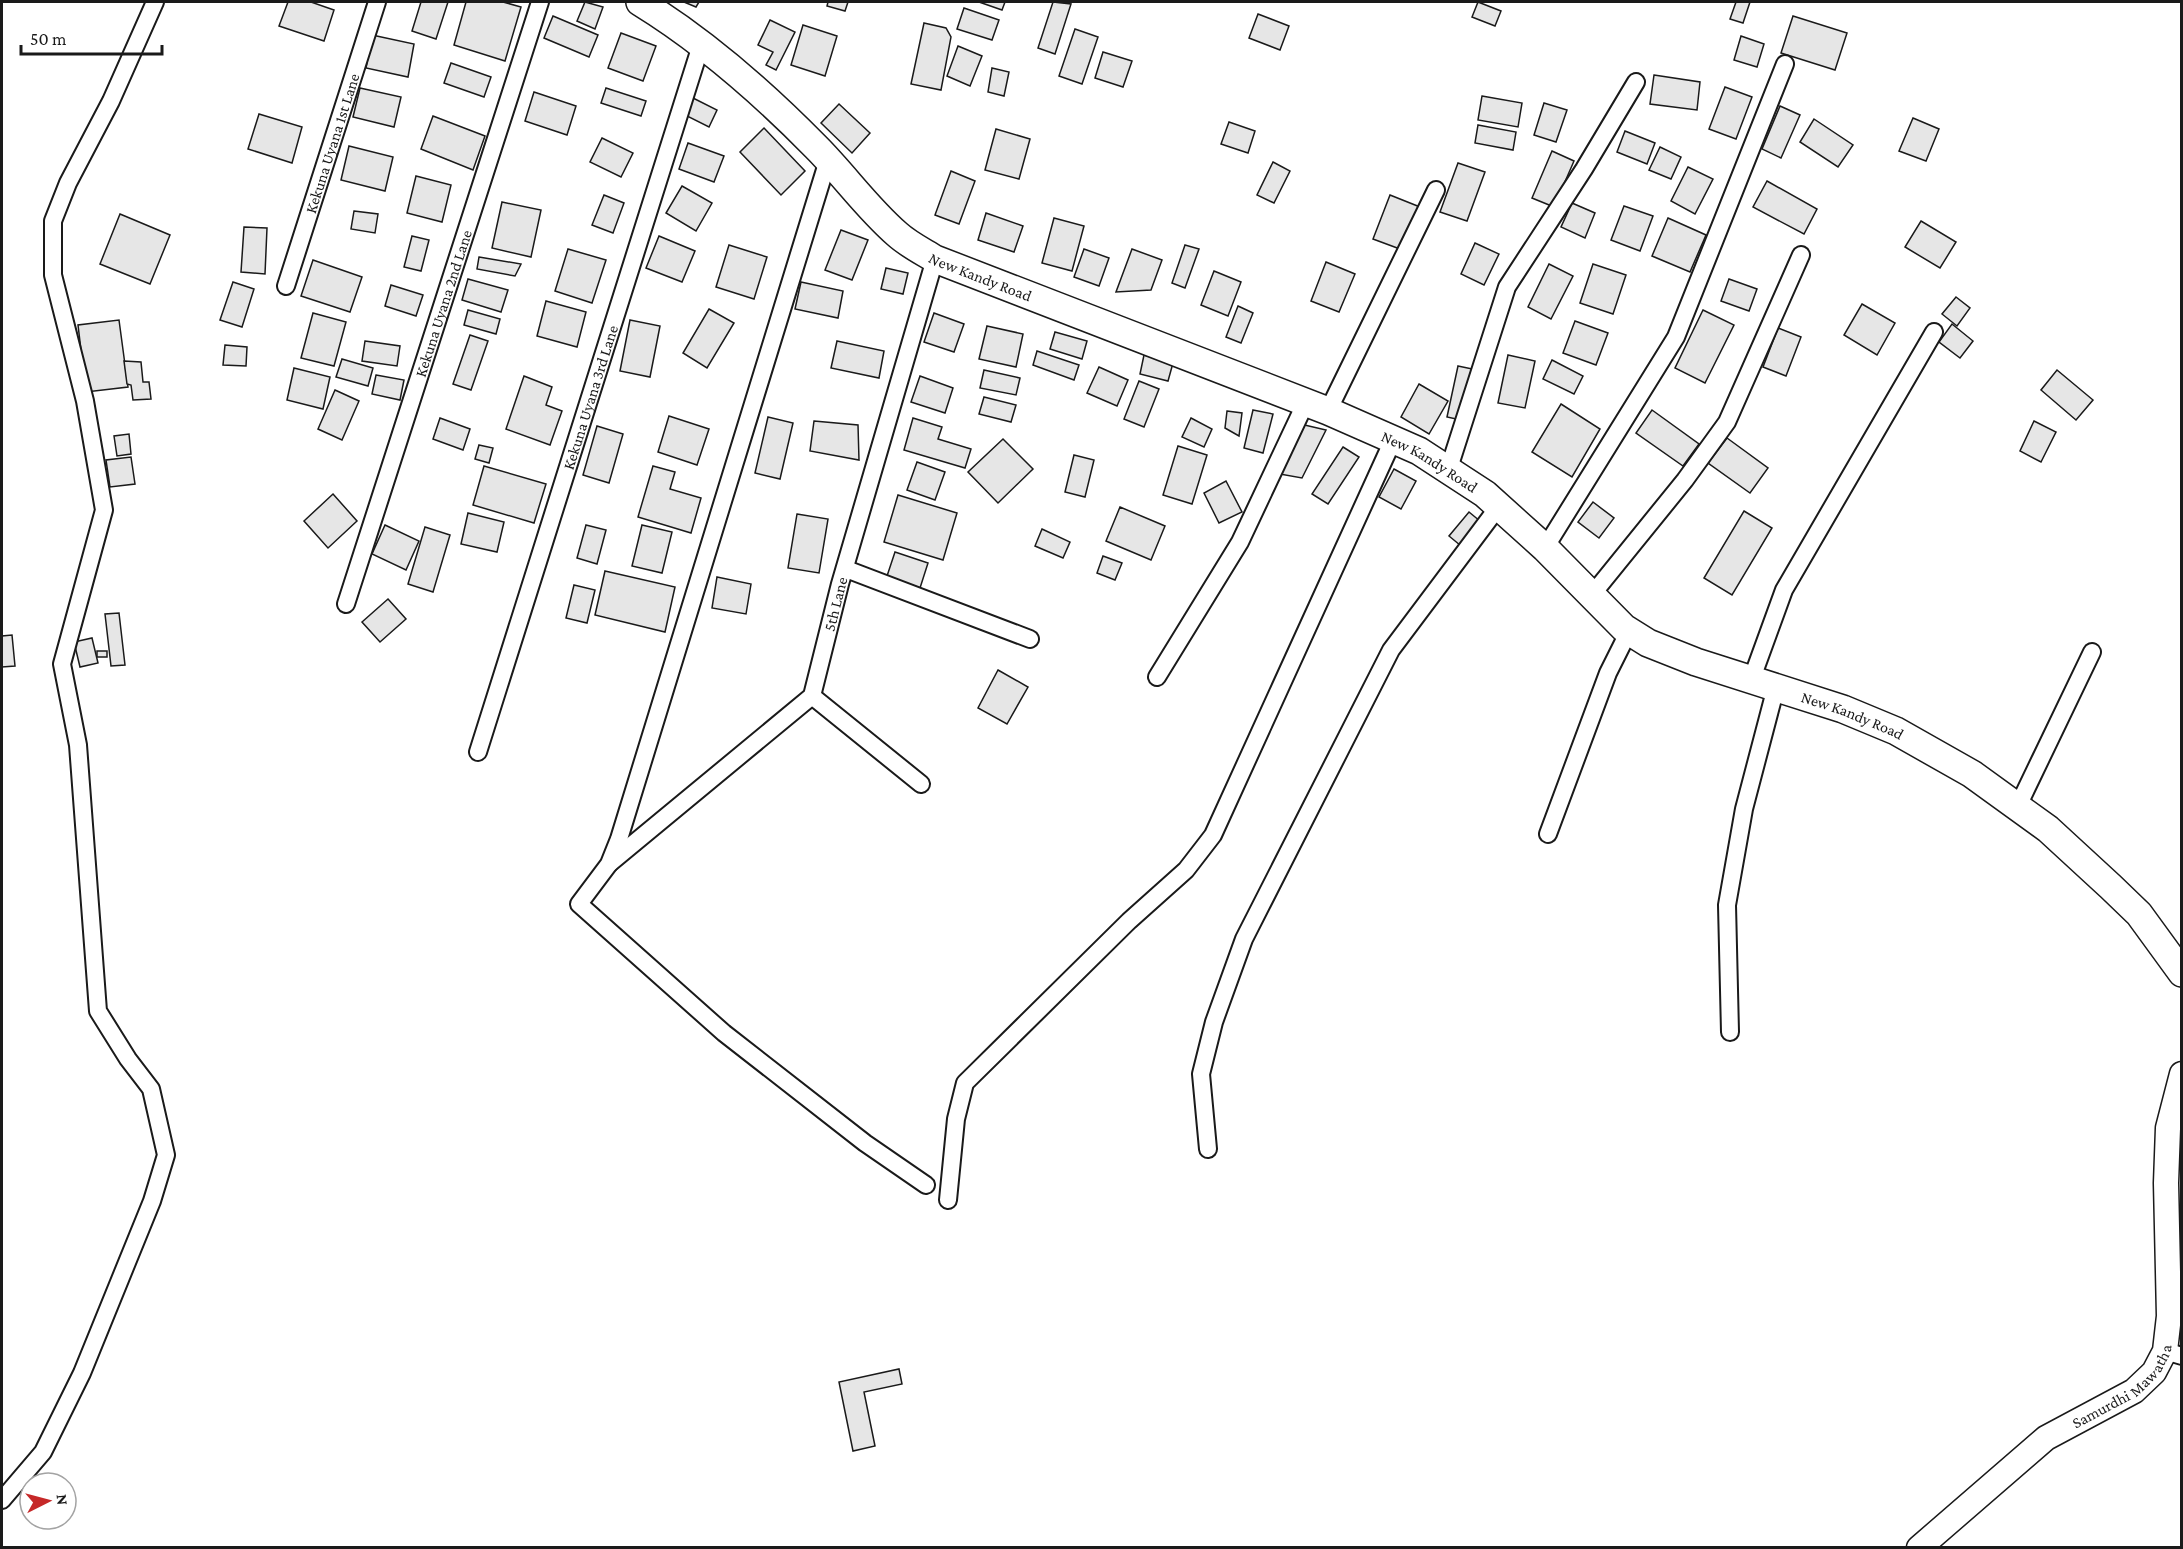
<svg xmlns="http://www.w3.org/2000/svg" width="2183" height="1549" font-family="'Crimson Pro',serif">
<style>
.building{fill:#e6e6e6;stroke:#1a1a1a;stroke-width:1.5}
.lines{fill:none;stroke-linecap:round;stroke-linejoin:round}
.minor-casing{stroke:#1a1a1a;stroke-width:20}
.secondary-casing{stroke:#1a1a1a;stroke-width:27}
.primary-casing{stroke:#1a1a1a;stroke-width:30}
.minor{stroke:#fff;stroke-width:16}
.secondary{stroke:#fff;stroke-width:24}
.primary{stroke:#fff;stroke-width:27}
.labels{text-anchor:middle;stroke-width:4.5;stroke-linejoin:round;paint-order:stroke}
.street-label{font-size:16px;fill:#1a1a1a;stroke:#fff}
</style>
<rect width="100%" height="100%" fill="#fff"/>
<g class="building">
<polygon points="288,2 311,2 334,10 324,41 279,26"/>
<polygon points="421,2 448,2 436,39 412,31"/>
<polygon points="466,2 503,2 521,7 505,61 454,45"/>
<polygon points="585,2 603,7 595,29 577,21"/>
<polygon points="684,2 699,2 696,7"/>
<polygon points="828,2 848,2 845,11 827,6"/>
<polygon points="979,2 1005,2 1002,10"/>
<polygon points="1053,2 1071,4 1055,54 1038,48"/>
<polygon points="1478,2 1501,11 1495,26 1472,17"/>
<polygon points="1736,2 1750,2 1743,23 1730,19"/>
<polygon points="964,8 999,20 992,40 957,29"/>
<polygon points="1258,14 1289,26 1280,50 1249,38"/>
<polygon points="553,16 598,35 589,57 544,38"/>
<polygon points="1793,16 1847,33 1835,70 1781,53"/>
<polygon points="770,20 795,32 776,70 766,65 773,52 758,45"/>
<polygon points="924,23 946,28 951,37 941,90 911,84"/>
<polygon points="803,25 837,36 825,76 791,65"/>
<polygon points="1075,29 1098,37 1082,84 1059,76"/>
<polygon points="621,33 656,46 643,81 608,68"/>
<polygon points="372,35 414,44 408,77 366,68"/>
<polygon points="1741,36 1764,44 1757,67 1734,60"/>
<polygon points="958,46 982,56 970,86 947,76"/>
<polygon points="1103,52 1132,61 1123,87 1095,78"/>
<polygon points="451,63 491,77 484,97 444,83"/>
<polygon points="992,68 1009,72 1004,96 988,92"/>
<polygon points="1654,75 1700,82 1697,110 1650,104"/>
<polygon points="1725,87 1752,97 1736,139 1709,129"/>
<polygon points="360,88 401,97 394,127 353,117"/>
<polygon points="606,88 646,101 641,116 601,103"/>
<polygon points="534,92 576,106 567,135 525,121"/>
<polygon points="1482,96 1522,103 1518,127 1478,120"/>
<polygon points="693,98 717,110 709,127 685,115"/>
<polygon points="1544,103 1567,110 1556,142 1534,135"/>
<polygon points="839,104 870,133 852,153 821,123"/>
<polygon points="1780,106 1800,115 1781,158 1762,149"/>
<polygon points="259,114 302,127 292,163 248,149"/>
<polygon points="433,116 485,136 473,170 421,149"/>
<polygon points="1913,118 1939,129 1926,161 1899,151"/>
<polygon points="1814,119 1853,145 1838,167 1800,142"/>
<polygon points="1229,122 1255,131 1248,153 1221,144"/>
<polygon points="1478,125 1516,132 1513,150 1475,143"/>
<polygon points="764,128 805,171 781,195 740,152"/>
<polygon points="996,129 1030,139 1019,179 985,170"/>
<polygon points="1625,131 1655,143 1647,164 1617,152"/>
<polygon points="602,138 633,153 621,177 590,162"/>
<polygon points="688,143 724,156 714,182 679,169"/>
<polygon points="349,146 393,157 385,191 341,180"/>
<polygon points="1660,147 1681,157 1671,179 1649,170"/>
<polygon points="1552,151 1574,161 1554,207 1532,198"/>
<polygon points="1273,162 1290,171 1274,203 1257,195"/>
<polygon points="1458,163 1485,172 1467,221 1440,212"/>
<polygon points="1688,167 1713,179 1695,214 1671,201"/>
<polygon points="951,171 975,181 959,224 935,215"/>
<polygon points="416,176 451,185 442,222 407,213"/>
<polygon points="1767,181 1817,209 1804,234 1753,207"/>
<polygon points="682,186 712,203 696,231 666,213"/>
<polygon points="604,195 624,203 613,233 592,225"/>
<polygon points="1390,195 1425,209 1408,252 1373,239"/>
<polygon points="502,202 541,210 531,257 492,248"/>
<polygon points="1572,203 1595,213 1585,238 1561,227"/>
<polygon points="1624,206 1653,216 1640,251 1611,240"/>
<polygon points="354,211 378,214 375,233 351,229"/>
<polygon points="986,213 1023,226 1014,252 978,240"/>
<polygon points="120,214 170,235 150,284 100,264"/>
<polygon points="1054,218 1084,226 1072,271 1042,263"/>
<polygon points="1668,218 1706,235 1690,272 1652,256"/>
<polygon points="1921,221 1956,242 1940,268 1905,247"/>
<polygon points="244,227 267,228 265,274 241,272"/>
<polygon points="841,230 868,240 852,280 825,270"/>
<polygon points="412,236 429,240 421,271 404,267"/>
<polygon points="659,236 695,251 682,282 646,268"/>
<polygon points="1475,243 1499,254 1484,285 1461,274"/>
<polygon points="729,245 767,257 754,299 716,287"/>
<polygon points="1185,245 1199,249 1185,288 1172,283"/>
<polygon points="568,249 606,260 592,303 555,291"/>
<polygon points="1084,249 1109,258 1099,286 1074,277"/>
<polygon points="1132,249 1162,260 1151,290 1116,292"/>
<polygon points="479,257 521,264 515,276 477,269"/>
<polygon points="313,260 362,277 350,312 301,296"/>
<polygon points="1326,262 1355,274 1339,312 1311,301"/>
<polygon points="1549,264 1573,276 1551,319 1528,307"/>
<polygon points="1593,264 1626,275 1613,314 1580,303"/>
<polygon points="886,268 908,273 903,294 881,289"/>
<polygon points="1214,271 1241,282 1228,316 1201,305"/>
<polygon points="468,279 508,290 501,312 462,300"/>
<polygon points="1729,279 1757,289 1749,311 1721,301"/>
<polygon points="233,282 254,289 242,327 220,320"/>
<polygon points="801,282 843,291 838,318 795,309"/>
<polygon points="391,285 423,295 416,316 385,306"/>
<polygon points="1956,297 1970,308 1957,326 1942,314"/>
<polygon points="546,301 586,312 577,347 537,336"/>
<polygon points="1862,304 1895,323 1877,355 1844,335"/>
<polygon points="1238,306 1253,313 1241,343 1226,337"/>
<polygon points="709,309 734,323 707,368 683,353"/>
<polygon points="468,310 500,319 496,334 464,325"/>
<polygon points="1703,310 1734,325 1705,383 1675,368"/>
<polygon points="313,313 346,322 334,366 301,358"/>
<polygon points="934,313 964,324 954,352 924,342"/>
<polygon points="119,320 128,387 86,392 78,325"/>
<polygon points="630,320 660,326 650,377 620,371"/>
<polygon points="1575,321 1608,333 1596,365 1563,353"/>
<polygon points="1952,324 1973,341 1960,358 1939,342"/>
<polygon points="987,326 1023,334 1016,367 979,359"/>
<polygon points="1778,328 1801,337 1786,376 1763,367"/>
<polygon points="1055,332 1087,341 1082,359 1050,349"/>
<polygon points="470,335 488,341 471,390 453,384"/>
<polygon points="365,341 400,346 397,366 362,361"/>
<polygon points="837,341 884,351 879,378 831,368"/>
<polygon points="225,345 247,347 246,366 223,365"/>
<polygon points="1037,351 1079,365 1074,380 1033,365"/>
<polygon points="1144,355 1173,363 1168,381 1140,374"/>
<polygon points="1508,355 1535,361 1525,408 1498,403"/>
<polygon points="342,359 373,368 368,386 336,377"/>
<polygon points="1552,360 1583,376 1574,394 1543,379"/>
<polygon points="124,361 141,362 143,382 149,382 151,399 133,400 131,385 127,384"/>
<polygon points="1458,366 1482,371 1470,422 1447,417"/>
<polygon points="1099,367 1128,380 1117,406 1087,393"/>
<polygon points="294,368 330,377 323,409 287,400"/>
<polygon points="984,370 1020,378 1016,395 980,388"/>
<polygon points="2057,370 2093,400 2076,420 2041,390"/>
<polygon points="376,375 404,380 400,400 372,394"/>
<polygon points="524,376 552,387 546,405 562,411 550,445 506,429"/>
<polygon points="920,376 953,388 945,413 911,402"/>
<polygon points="1139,381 1159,389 1144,427 1124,419"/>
<polygon points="1419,384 1448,401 1429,434 1401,417"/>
<polygon points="335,390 359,401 342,440 318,429"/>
<polygon points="984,397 1016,405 1011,422 979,414"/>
<polygon points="1561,404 1600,429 1572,477 1532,452"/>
<polygon points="1253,410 1273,414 1263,453 1244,448"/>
<polygon points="1652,410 1699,444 1683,466 1636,433"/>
<polygon points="1227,411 1242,413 1239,436 1225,428"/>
<polygon points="669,416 709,429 697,465 658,452"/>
<polygon points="768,417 793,423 780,479 755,473"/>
<polygon points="440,418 470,429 463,450 433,439"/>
<polygon points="913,418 942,427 938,439 971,449 965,468 904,450"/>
<polygon points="1191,418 1212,429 1204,447 1182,437"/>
<polygon points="814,421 858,425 859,460 810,451"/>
<polygon points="2034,421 2056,432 2041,462 2020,451"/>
<polygon points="1296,423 1326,430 1302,478 1269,472"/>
<polygon points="597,426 623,434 609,483 583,475"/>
<polygon points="129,434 131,454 117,456 114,436"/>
<polygon points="1727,438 1768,468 1750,493 1708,463"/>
<polygon points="1003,439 1033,469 998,503 968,472"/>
<polygon points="479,445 493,448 489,463 475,459"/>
<polygon points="1178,446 1207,455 1192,504 1163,495"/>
<polygon points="1343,447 1359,457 1328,504 1312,494"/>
<polygon points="1074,455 1094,460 1085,497 1065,492"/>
<polygon points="131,457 135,484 110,487 106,460"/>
<polygon points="917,462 945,472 935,500 907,490"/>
<polygon points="484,466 546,484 534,523 473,505"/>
<polygon points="653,466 675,472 670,489 701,498 691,533 638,517"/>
<polygon points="1394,469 1416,481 1401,509 1379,497"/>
<polygon points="1226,481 1242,512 1219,523 1204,493"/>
<polygon points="333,494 357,521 328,548 304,521"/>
<polygon points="898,495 957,513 943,560 884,542"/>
<polygon points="1593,502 1614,518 1599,538 1578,522"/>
<polygon points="1120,507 1165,526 1151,560 1106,541"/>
<polygon points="1744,511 1772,528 1732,595 1704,578"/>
<polygon points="1469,512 1486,526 1466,550 1449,536"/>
<polygon points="468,513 504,522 497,552 461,544"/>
<polygon points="797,514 828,519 819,573 788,568"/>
<polygon points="385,525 419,541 406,570 372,554"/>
<polygon points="586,525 606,530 597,564 577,558"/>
<polygon points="642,525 672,532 662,573 632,566"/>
<polygon points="425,527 450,535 433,592 408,584"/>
<polygon points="1042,529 1070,542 1063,558 1035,546"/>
<polygon points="895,552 928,563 920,588 887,576"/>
<polygon points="1103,556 1122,563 1115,580 1097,573"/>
<polygon points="605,571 675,587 665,632 595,615"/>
<polygon points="717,577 751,584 746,614 712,608"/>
<polygon points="574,585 595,590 587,623 566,618"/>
<polygon points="388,599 406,619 380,642 362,622"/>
<polygon points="119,613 125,665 111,666 105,614"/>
<polygon points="12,635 15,666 2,667 2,636"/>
<polygon points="92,638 98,663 80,667 74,642"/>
<rect x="97" y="651" width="10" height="6"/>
<polygon points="998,670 1028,687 1007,724 978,708"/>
<polygon points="899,1369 902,1384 864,1392 875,1446 853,1451 839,1382"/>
</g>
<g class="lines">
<g class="minor-casing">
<g id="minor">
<polyline points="828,160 619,839 609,864 579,904 724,1033 865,1143 926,1185"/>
<path id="s1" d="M286,286L377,2"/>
<polyline points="1328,411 1436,190"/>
<polyline points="1449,468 1507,287 1584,169 1636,82"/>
<polyline points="1545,548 1676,337 1785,64"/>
<polyline points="846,569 1030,639"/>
<polyline points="1591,596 1685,480 1727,422 1801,255"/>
<path id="s2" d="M346,604L540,2"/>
<polyline points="1157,677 1240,542 1306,402"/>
<polyline points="1752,678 1784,590 1934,332"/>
<polyline points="812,696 921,784"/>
<path id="s3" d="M478,752L702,42"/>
<polyline points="2018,806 2092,652"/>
<polyline points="1548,834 1608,673 1629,631"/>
<path id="s4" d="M610,863L812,696L840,584L935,259"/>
<polyline points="1730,1032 1727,905 1744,809 1776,687"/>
<polyline points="1208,1149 1201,1074 1214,1022 1244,939 1391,650 1499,506"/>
<polyline points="948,1200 956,1119 965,1083 1129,921 1186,870 1213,835 1394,438"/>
<polyline points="2165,1351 2182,1356"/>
<polyline points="2,1500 43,1452 82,1373 152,1201 166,1155 151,1089 128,1059 98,1011 78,745 62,664 104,510 85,401 53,275 53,221 68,183 111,101 155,2"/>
</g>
</g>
<g class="secondary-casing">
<g id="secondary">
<path id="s5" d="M1919,1548L2046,1438L2134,1391L2154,1372L2165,1351L2169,1316L2166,1183L2168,1128L2182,1074"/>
</g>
</g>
<g class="primary-casing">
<g id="primary">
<path id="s6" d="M640,2C705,42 762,92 816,147C844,175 867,208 897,234C908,244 922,251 935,259L1328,411L1419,451L1485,494L1545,548L1624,628L1648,643L1696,662L1843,709L1896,731L1972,774L2048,829L2111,887L2139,914L2182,973"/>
</g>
</g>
<use href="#minor" class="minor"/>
<use href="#secondary" class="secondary"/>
<use href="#primary" class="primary"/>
</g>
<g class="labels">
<g class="street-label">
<text dy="6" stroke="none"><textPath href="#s1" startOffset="150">Kekuna Uyana 1st Lane</textPath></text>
<text dy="6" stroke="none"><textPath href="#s6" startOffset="442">New Kandy Road</textPath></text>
<text dy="6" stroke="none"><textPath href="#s2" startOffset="316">Kekuna Uyana 2nd Lane</textPath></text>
<text dy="6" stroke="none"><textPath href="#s3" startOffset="372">Kekuna Uyana 3rd Lane</textPath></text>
<text dy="6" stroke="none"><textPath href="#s6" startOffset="928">New Kandy Road</textPath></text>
<text dy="6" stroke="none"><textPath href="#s4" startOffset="357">5th Lane</textPath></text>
<text dy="6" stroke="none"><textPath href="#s6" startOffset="1431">New Kandy Road</textPath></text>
<text dy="6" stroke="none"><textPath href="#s5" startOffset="262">Samurdhi Mawatha</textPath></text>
</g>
</g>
<rect width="2183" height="1549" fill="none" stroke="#1a1a1a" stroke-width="6"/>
<g transform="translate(48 1501) rotate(84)"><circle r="28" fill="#ffffff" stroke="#a3a3a3" stroke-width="1.5"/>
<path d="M0-4.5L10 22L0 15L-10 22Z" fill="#c62828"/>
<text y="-9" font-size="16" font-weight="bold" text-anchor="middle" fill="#1a1a1a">N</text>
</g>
<path d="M21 45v9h141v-9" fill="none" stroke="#1a1a1a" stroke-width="3"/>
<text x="30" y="45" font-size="18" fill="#1a1a1a" stroke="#ffffff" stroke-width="4.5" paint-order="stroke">50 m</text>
</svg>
